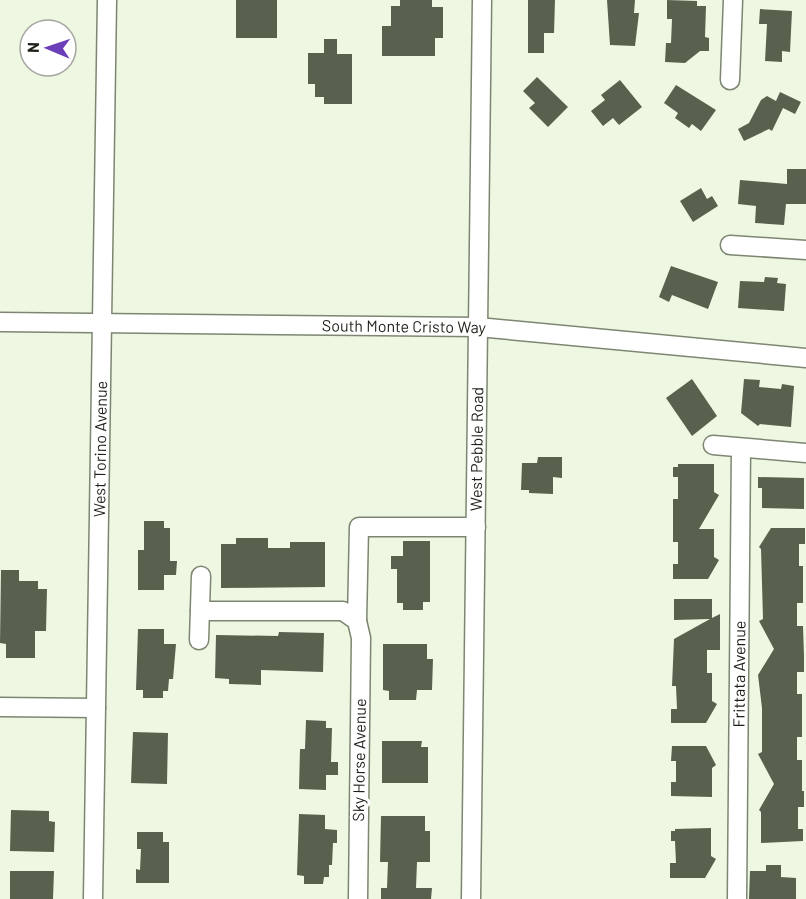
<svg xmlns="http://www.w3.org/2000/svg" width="806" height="899" font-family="Barlow,sans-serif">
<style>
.building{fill:#59614e}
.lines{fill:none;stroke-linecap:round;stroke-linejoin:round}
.minor-casing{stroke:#7d8671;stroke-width:21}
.minor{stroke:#fff;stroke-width:18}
.labels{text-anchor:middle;stroke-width:6;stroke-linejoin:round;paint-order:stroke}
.street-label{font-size:16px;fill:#1e2119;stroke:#fff}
</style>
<rect width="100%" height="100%" fill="#edf7e1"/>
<g class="building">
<rect x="236" y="0" width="41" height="38"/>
<polygon points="400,0 432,0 432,7 443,7 443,38 435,38 435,56 382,56 382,26 391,26 391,6 400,6"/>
<polygon points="528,0 555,0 554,33 544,33 544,53 528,53"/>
<polygon points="607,0 635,0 634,13 639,13 635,46 610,45"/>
<polygon points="667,0 697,1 697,6 706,6 705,37 709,38 709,51 700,51 685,63 665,62 666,43 671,43 672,19 667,19"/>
<polygon points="760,9 792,11 790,52 782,51 782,62 765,61 767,24 759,24"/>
<polygon points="324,39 337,39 337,54 352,54 352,104 324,104 324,97 315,97 315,84 308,84 308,53 324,53"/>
<polygon points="537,77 568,107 548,127 529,108 535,103 523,91"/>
<polygon points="620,80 642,107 619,125 613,118 603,126 591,111 605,100 601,95"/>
<polygon points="676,85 716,110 701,131 692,124 689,128 675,118 678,113 664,103"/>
<polygon points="780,92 801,102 795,114 783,108 772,131 769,129 744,141 738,129 749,123 761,100 767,96 776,101"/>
<polygon points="787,169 806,169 806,204 786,204 784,225 755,223 756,206 738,204 740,180 787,184"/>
<polygon points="701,188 707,199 712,196 718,206 693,222 680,201"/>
<polygon points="671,266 718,282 708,309 672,295 669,302 659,297"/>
<polygon points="765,277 778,278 777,283 786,284 784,311 738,308 740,281 764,282"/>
<polygon points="692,379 717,416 692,436 666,398"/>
<polygon points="744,379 760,380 759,387 781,389 782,384 794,386 791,427 760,424 758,426 741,413"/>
<polygon points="538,457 562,457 562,478 553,477 553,494 529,493 529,490 521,490 522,463 537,463"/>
<polygon points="678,464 714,464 714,492 719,495 699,529 714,529 714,557 719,560 708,579 673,579 673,564 678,564 678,542 673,542 673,499 678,499 678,477 673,477 673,467 678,467"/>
<polygon points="758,477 804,478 804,509 762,508 762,488 758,488"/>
<polygon points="144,521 164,521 164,528 170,528 170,561 177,561 176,575 164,575 164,590 138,590 138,550 144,550"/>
<polygon points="771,528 805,528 805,544 799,544 799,566 803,566 803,603 797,603 797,626 803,626 804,656 804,672 797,672 797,694 802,694 802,737 797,737 797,760 802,760 802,791 804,791 804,807 798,807 798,829 803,829 803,841 761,843 761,812 759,810 774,784 758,754 762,752 762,708 758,675 774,649 759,621 763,619 761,549 759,547"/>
<polygon points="236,538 268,538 268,548 290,548 290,542 325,542 325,587 221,588 221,544 236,544"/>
<polygon points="403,541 430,541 430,602 423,602 423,610 403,610 403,603 397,603 397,569 391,569 391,556 403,556"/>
<polygon points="1,570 19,570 19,581 38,581 38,589 47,589 46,631 35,631 35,658 6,658 6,644 0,643"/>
<polygon points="674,599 712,599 712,618 720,614 720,650 707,650 707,673 712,673 712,701 717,704 706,723 671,723 671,709 677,709 676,686 672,686 674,639 710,619 674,620"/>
<polygon points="138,629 164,629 164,644 176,644 173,679 169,679 168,691 163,691 163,698 143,698 143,690 136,690"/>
<polygon points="279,632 324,633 323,672 261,670 261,685 229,684 229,679 215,678 216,635 278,636"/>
<polygon points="383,644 427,644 427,659 433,659 432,690 417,690 416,700 389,700 389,691 383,690"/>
<polygon points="306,720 326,721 326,728 332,728 331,762 338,762 338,775 326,775 326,790 299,789 300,749 305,749"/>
<polygon points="133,732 168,733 167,784 131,783"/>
<polygon points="382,741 422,741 421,747 428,747 428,783 382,783"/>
<polygon points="672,746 706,746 716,765 712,768 712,797 671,796 671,782 676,782 676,761 671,761"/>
<polygon points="11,810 49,811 49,821 55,822 54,852 10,851"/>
<polygon points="299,814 325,815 325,829 337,830 337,843 333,843 332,865 329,865 329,877 324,877 323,884 304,884 304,876 297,875"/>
<polygon points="381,816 425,816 425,831 430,831 430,862 417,862 416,888 432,888 431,899 381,899 381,888 387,888 388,862 380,862"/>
<polygon points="711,828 711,856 716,859 705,878 670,878 670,863 676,863 675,841 671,841 671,831 675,831 675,829"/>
<polygon points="137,832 163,832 163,842 169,842 169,883 136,883 136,869 140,870 141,849 137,849"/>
<polygon points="766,865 781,865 781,877 796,878 796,899 749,899 750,871 766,871"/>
<polygon points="10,871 54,871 53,899 10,899"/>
</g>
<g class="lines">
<g class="minor-casing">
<g id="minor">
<polyline points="730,80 733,0"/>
<polyline points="730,245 806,250"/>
<path id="s1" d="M0,322L478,327L806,358"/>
<polyline points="713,445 806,453"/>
<polyline points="200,611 343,611 357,621 361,638 358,899"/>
<polyline points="357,621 359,527 476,527"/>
<polyline points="199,640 201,576"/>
<polyline points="0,707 96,708"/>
<path id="s2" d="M93,899L107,0"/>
<path id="s3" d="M471,899L482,0"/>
<path id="s4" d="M737,899L741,448"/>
</g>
</g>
<use href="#minor" class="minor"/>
</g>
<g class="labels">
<g class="street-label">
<text dy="6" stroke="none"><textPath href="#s1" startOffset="404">South Monte Cristo Way</textPath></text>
<text dy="6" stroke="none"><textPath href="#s2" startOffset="450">West Torino Avenue</textPath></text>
<text dy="6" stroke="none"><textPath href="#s3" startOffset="450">West Pebble Road</textPath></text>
<text dy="6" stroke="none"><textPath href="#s4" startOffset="225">Frittata Avenue</textPath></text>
<text transform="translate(359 760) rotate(-89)" y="6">Sky Horse Avenue</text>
</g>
</g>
<g transform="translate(48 48) rotate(272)"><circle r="28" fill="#ffffff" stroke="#a5a6a3" stroke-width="1.5"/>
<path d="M0-4.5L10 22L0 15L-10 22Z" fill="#6b3fb7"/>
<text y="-9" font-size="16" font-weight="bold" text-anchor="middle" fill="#1e2119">N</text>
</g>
</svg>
